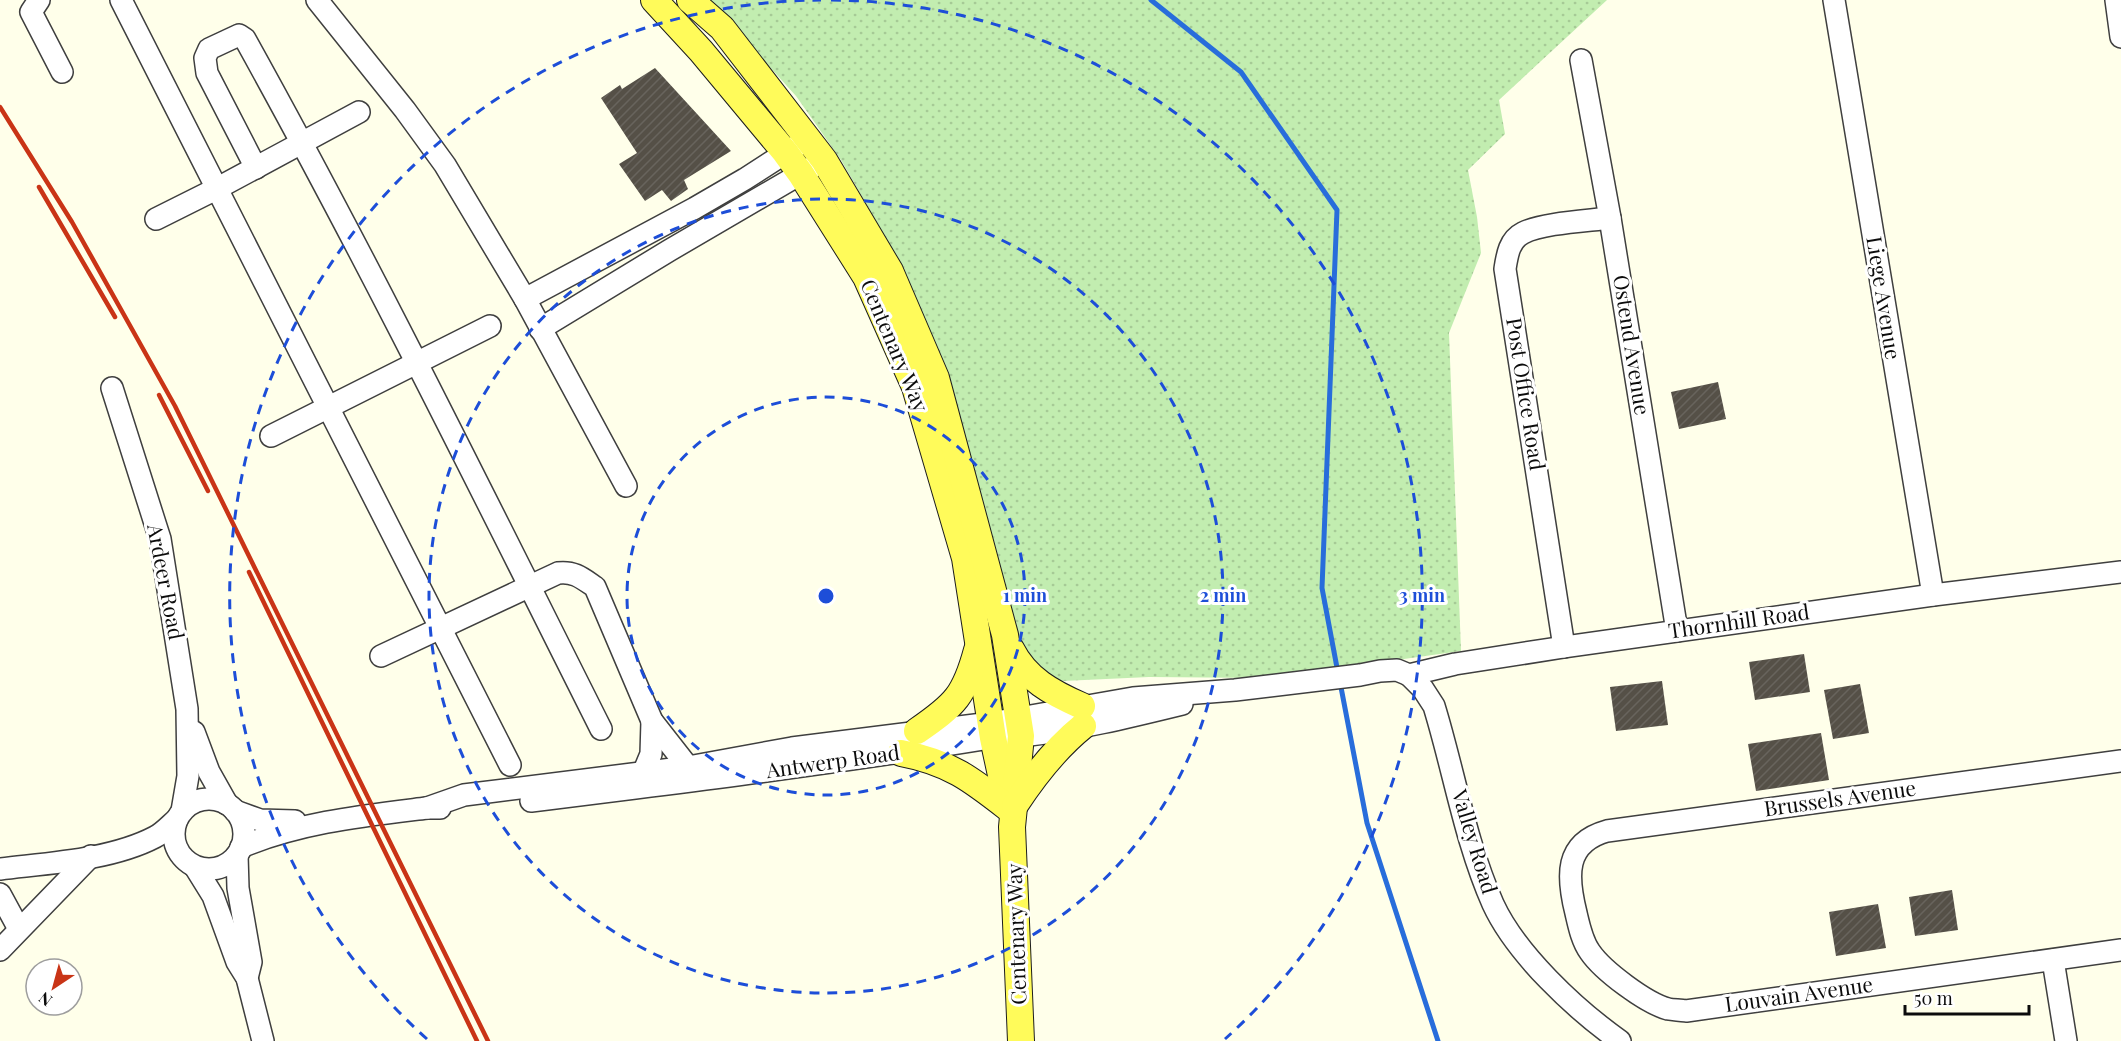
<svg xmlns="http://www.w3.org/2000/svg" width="2121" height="1041" font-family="'Playfair Display',serif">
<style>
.grass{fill:url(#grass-dots)}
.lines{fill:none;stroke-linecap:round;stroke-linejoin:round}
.stream{stroke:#286ddb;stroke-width:5}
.building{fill:url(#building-hatch)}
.minor-casing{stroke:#3f3f3f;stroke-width:24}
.major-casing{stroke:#1d1d1d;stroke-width:28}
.minor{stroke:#fff;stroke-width:21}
.major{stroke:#fffb5a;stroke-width:26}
.rail{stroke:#c93416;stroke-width:4.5}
.ring{fill:none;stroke:#1d4ed8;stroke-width:3;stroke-dasharray:10 8}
.labels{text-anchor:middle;stroke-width:6;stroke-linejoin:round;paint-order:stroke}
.street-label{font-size:21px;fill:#0c0c0c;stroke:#fff}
.centre{fill:#1d4ed8;stroke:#fff;stroke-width:3}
.ring-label{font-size:18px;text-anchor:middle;font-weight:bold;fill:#1d4ed8;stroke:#fff;stroke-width:6;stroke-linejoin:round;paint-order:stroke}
</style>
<defs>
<pattern id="grass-dots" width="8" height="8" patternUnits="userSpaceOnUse" patternTransform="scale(1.5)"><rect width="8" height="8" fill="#c2edb0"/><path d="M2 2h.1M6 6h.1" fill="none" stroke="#a6ca96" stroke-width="1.8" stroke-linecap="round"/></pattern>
<pattern id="building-hatch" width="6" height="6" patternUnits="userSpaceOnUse" patternTransform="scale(1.5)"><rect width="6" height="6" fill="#555047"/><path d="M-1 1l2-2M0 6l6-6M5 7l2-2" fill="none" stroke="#68645d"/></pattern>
</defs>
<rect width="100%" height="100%" fill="#ffffea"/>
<path class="grass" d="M709,0H1607L1499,100L1505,134L1468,170L1477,217L1481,253L1449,333L1461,651L1268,678L1149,677L1063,681C1041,675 1036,665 1022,647L935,341L887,240L841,160L796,96Z"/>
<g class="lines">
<g class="stream">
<polyline points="1151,0 1241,72 1337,210 1322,588 1338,673"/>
<polyline points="1340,682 1367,823 1438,1041"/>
</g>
</g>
<g class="building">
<polygon points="655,68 731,151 684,180 688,189 671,201 662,190 645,201 619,164 637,153 601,98 620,85 622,89"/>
<polygon points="1718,382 1726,419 1679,429 1671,392"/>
<polygon points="1804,654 1810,692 1755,700 1749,662"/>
<polygon points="1662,681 1668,725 1616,731 1610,687"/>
<polygon points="1860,684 1869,733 1833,739 1824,690"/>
<polygon points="1821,733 1829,780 1756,791 1748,744"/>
<polygon points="1952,890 1958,930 1915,936 1909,897"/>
<polygon points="1878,904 1886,948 1836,956 1829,912"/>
</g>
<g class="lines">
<g class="minor-casing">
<g id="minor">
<polyline points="39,0 31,12 62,72"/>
<polyline points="121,0 510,765"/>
<polyline points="317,0 405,110 445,165 525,299 626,486"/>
<polyline points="1834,0 1933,595"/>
<polyline points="2116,0 2121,37"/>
<polyline points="1581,60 1610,218 1677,631"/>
<path d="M256,168L207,73L205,58L209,49L239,35L245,39C371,266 485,498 601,729"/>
<polyline points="156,219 216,189 359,112"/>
<polyline points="525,299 695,208 745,179 798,145"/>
<polyline points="540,329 670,250 814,166"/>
<polyline points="112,388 160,539 187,709 188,776 182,811"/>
<polyline points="271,436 490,326"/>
<path d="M1564,647L1505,269C1507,256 1509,240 1523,233C1542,223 1587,221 1610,218"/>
<path d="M381,656L558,573C574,571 582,578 595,587L652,721L688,767"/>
<path d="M1409,675L1423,689L1434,706C1454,771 1465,841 1493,904C1516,954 1575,1009 1620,1041"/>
<polyline points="194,732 209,772 227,804"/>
<path d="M2121,761L1607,831C1564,843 1567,877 1576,913C1579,926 1582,941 1590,952C1603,971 1646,1003 1668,1009C1674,1010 1680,1010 1686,1011L2121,950"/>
<polyline points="644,771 651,754 652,721"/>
<circle cx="209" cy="834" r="35"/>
<path d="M531,801C684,782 837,763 990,738C1000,737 1011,737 1022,736C1076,730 1129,717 1182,704"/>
<polyline points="427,808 464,795 688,767 792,748 991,723 1133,698 1235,690 1360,675 1380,671 1397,670 1409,675 1455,664 1564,647 1933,595 2121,572"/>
<polyline points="235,811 260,820 295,821"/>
<path d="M241,847C302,822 362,816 427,808H440"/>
<polyline points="237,855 238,888 251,962 247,978"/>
<polyline points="195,867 213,896 237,962 247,978 263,1041"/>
<path d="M0,869C49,863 111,860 155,837C163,833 170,825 177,819"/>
<polyline points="0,894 19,929"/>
<polyline points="0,950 91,856"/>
<polyline points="2053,960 2066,1041"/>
</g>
</g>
<g class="major-casing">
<g id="major">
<polyline points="654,0 701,51 785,152 801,174 866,277 915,387 965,558 993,738 1007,803"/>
<polyline points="690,0 722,28 824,160 890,271 936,378 1005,635 1021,736 1012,827 1021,1041"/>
<path d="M1011,649C1026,679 1052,693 1082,706"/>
<path d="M917,731C955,705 965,695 977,650"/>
<path d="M901,753C949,762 971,779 1008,808"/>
<path d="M1015,805C1034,776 1057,747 1083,726"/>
</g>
</g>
<use href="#minor" class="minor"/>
<use href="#major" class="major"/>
<g class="rail">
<polyline points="0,107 72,222 175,406 488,1041"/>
<polyline points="39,187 115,317"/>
<polyline points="159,395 208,491"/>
<polyline points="249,572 477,1041"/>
</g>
</g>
<g class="ring">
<circle cx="826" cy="596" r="199"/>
<circle cx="826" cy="596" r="397"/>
<path d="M427 1039A596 596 0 0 1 821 0M831 0A596 596 0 0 1 1225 1039"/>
</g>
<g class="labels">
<g class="street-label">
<text transform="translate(1883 298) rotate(81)" y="7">Liege Avenue</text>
<text transform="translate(1631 345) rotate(81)" y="7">Ostend Avenue</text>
<text transform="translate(894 346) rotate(67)" y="7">Centenary Way</text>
<text transform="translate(1525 394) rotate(81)" y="7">Post Office Road</text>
<text transform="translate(165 582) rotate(79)" y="7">Ardeer Road</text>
<text transform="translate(1739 622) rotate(-8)" y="7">Thornhill Road</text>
<text transform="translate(833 762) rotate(-8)" y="7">Antwerp Road</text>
<text transform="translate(1840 799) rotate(-8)" y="7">Brussels Avenue</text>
<text transform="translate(1474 842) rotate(73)" y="7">Valley Road</text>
<text transform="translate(1017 934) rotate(-92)" y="7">Centenary Way</text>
<text transform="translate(1799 995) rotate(-8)" y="7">Louvain Avenue</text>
</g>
</g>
<circle cx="826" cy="596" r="9" class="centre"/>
<g class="ring-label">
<text x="1025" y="602">1 min</text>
<text x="1223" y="602">2 min</text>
<text x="1422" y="602">3 min</text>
</g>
<g transform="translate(54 987) rotate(216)"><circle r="28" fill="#ffffff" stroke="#9e9e9e" stroke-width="1.5"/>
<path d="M0-4.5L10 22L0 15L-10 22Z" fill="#c93416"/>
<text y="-9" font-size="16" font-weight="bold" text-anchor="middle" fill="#0c0c0c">N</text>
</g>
<path d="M1905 1005v9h124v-9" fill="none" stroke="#0c0c0c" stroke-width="3"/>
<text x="1914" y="1005" font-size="18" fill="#0c0c0c" stroke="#ffffff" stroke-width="4.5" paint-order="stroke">50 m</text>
</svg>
